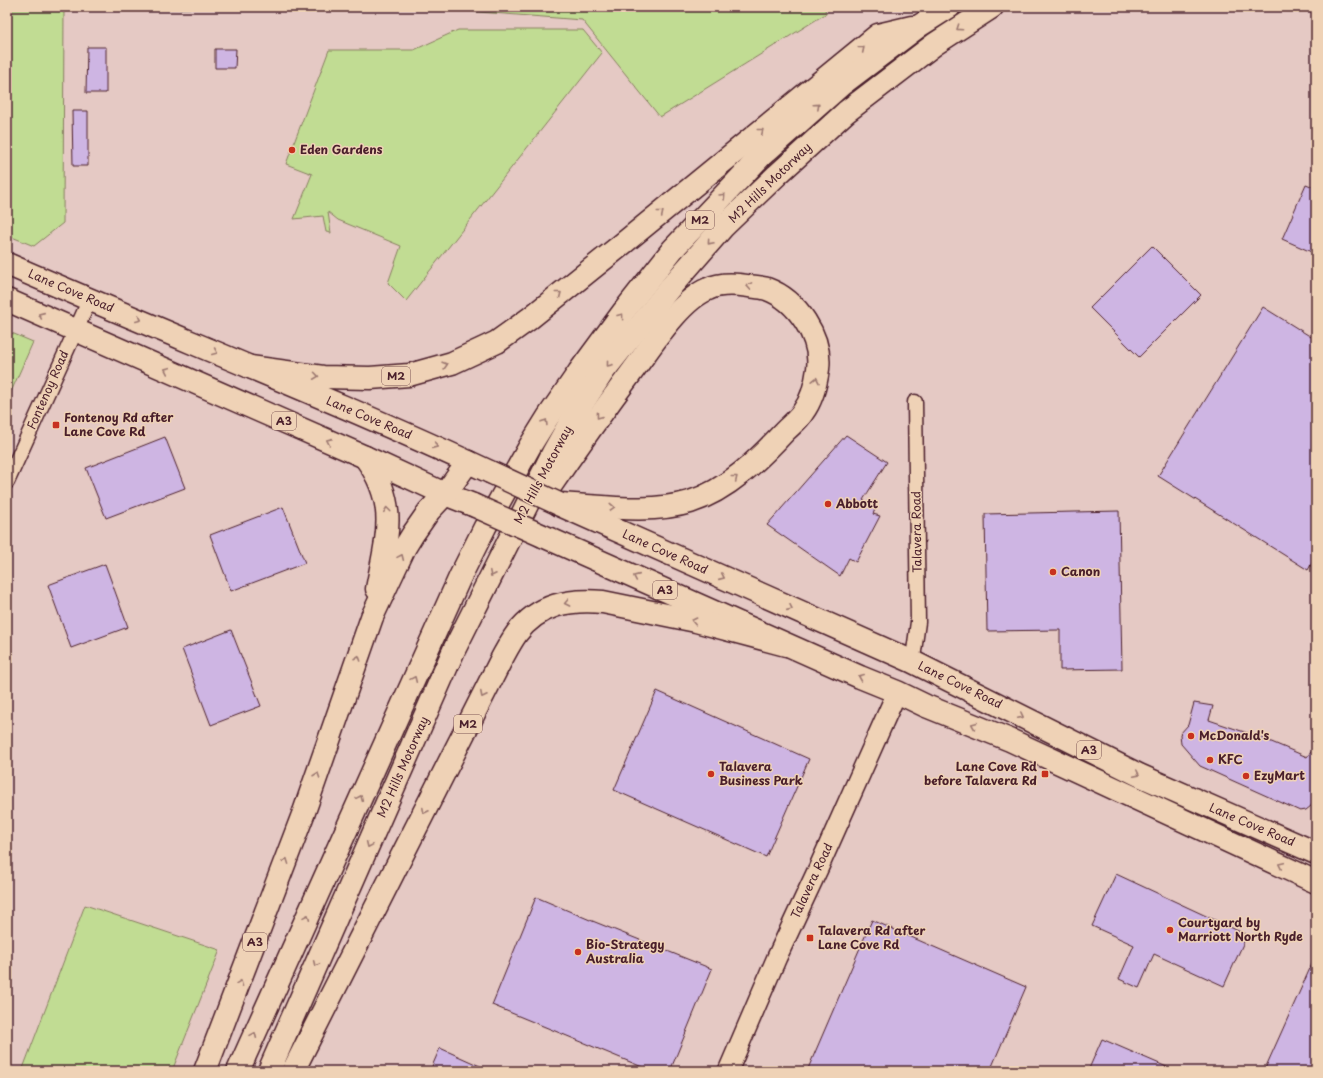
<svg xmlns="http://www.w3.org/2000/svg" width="1323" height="1078" font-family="'Playpen Sans',sans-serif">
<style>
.green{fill:#c1dc93;stroke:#867e5f}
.building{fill:#ceb5e3;stroke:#4a1f2b}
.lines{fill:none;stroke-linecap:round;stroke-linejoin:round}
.minor-casing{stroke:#4a1f2b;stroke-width:17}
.secondary-casing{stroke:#4a1f2b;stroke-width:22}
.trunk-casing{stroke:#4a1f2b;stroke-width:25}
.motorway-casing{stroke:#4a1f2b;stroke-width:25}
.minor{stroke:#efd2b6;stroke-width:14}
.secondary{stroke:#efd2b6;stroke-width:19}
.trunk{stroke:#efd2b6;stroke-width:22}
.motorway{stroke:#efd2b6;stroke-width:22}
.trunk-bridge-casing{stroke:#4a1f2b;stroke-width:25;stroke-linecap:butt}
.trunk-bridge{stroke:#efd2b6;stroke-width:22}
.oneway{stroke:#9c7870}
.poi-dot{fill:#c8321e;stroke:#efd2b6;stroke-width:1.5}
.labels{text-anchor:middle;stroke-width:3;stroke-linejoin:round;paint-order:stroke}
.shield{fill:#efd2b6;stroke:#7c5555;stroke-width:1}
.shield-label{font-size:11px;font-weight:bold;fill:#4a1f2b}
.poi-label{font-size:12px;font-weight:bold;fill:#4a1f2b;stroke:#efd2b6;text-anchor:start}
.street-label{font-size:12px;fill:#4a1f2b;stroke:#efd2b6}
</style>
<rect width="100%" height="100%" fill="#e5c9c4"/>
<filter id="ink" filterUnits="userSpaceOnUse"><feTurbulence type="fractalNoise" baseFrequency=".025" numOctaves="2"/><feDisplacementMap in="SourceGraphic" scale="8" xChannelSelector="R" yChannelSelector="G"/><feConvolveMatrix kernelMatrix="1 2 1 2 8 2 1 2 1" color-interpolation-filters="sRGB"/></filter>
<g filter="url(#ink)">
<g class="green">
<polygon points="7,7 64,7 63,223 34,246 7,235"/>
<polygon points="115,7 220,7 114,11"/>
<polygon points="414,7 823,7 827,13 660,117 582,20"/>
<polygon points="458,30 583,30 602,53 406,301 388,283 401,246 338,220 328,212 331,233 326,232 323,216 294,219 312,174 286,164 329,50 414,50"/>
<polygon points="7,331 33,342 7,401"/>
<polygon points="85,905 220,950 172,1071 22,1071"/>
</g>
<g class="building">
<polygon points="87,47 106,47 106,93 86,93"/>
<polygon points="215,49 236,49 235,68 215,68"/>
<polygon points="72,111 88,111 88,166 73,166"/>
<polygon points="1306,184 1316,188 1316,254 1282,239"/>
<polygon points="1152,246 1201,295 1139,357 1090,308"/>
<polygon points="1263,307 1316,340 1316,556 1308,570 1158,476"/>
<polygon points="846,435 887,462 863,500 876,507 873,514 880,516 856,562 849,558 840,576 767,525"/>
<polygon points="165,437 185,488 106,518 86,468"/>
<polygon points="283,507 305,563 231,591 210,535"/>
<polygon points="1119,511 1122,669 1060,670 1060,630 987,631 985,514"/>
<polygon points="105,564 128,627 71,648 48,585"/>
<polygon points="231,630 261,706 211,725 182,649"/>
<polygon points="657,691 809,759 766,857 614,790"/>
<polygon points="1194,703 1213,706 1209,720 1262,738 1307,757 1316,746 1316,798 1311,806 1306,810 1300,811 1200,766 1181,744 1180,734 1188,725"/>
<polygon points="1116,874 1247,935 1224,986 1154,954 1139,988 1119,979 1134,945 1092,926"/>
<polygon points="536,897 590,920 712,969 670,1071 652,1071 492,1005"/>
<polygon points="872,920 1026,987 990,1071 807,1071"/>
<polygon points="1316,955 1316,1071 1264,1071"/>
<polygon points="1102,1039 1176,1071 1088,1071"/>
<polygon points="440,1048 491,1071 430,1071"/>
</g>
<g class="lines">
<g class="minor-casing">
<g id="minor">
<polyline points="7,482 90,299"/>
<polyline points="911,661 914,651 918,622 915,402"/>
</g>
</g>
<g class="secondary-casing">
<polyline id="secondary" points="728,1071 777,957 818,869 897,692"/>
</g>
<g class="trunk-casing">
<g id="trunk">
<path d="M7,264C167,334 331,398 490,472"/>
<polyline points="7,300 365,457 445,494 473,505"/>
<polyline points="560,505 911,661 1139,775 1316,853"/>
<polyline points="543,536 860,677 897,692 926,706 1010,740 1316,882"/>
</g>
</g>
<g class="motorway-casing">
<g id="motorway">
<polyline points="250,367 323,377 370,378 409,375 452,363 497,342 529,319 620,246 878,35 912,27"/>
<path d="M365,457C399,504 387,536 377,589"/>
<path d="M545,494C575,450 605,408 637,365C654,342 681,300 708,289C720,283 735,284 748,286C754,287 761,287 767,289C797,300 822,337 818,369C816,384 812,400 803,412C799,419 791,425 785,431C759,459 728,490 690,502C650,514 600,506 559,504"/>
<polyline points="205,1071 304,812 372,617 405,547 413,534 429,511 445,494 468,462"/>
<polyline points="238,1071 460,577 485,527 530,446 548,417 579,372 624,311 673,249 762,155 841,85 919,26 949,7"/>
<polyline points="269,1071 454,650 553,453 571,421 603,372 668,290 723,227 777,175 846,112 935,44 992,7"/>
<path d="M293,1071L501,660C506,651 511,641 517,633C539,604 569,599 603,602L696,621L786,645"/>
</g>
</g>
<use href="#minor" class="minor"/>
<use href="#secondary" class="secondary"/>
<use href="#trunk" class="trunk"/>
<use href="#motorway" class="motorway"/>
<g class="trunk-bridge-casing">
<g id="trunk-bridge">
<polyline points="490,472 559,504"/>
<polyline points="473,505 543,536"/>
</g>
</g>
<use href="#trunk-bridge" class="trunk-bridge"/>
</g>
<defs><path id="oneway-chevron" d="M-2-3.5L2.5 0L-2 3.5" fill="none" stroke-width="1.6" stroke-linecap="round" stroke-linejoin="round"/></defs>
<g class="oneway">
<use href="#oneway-chevron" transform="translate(959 28) rotate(146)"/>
<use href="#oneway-chevron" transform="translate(862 49) rotate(-39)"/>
<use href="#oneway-chevron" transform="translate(817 106) rotate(-42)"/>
<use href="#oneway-chevron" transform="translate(761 131) rotate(-39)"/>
<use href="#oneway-chevron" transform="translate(723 196) rotate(-46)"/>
<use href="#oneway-chevron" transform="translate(661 213) rotate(-39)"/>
<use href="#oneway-chevron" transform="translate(710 242) rotate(131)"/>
<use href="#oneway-chevron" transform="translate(749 286) rotate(-170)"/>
<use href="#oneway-chevron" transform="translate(559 294) rotate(-38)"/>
<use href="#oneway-chevron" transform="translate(41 315) rotate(-156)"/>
<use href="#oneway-chevron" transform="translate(621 316) rotate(-53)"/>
<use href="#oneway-chevron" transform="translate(139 319) rotate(23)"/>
<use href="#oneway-chevron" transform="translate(215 352) rotate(23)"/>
<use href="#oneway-chevron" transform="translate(609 364) rotate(129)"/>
<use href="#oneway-chevron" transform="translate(445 365) rotate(-16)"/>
<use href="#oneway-chevron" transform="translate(167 370) rotate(-156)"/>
<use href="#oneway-chevron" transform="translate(316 376) rotate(8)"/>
<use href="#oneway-chevron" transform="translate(816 380) rotate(-78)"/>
<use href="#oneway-chevron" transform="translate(599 416) rotate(127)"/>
<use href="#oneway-chevron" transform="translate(545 422) rotate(-58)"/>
<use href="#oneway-chevron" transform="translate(329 441) rotate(-156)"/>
<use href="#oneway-chevron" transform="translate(435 446) rotate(24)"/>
<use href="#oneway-chevron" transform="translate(735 478) rotate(-39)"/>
<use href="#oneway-chevron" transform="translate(612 507) rotate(3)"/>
<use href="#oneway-chevron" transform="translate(387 510) rotate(-97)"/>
<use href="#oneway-chevron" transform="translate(401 557) rotate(-66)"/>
<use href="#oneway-chevron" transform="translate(492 574) rotate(116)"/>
<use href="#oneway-chevron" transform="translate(636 577) rotate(-156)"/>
<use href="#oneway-chevron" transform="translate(722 577) rotate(24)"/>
<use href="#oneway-chevron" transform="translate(567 603) rotate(169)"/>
<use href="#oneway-chevron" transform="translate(790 608) rotate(24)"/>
<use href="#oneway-chevron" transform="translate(694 621) rotate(-168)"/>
<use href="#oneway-chevron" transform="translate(358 658) rotate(-71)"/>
<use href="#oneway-chevron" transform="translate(861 677) rotate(-157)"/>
<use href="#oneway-chevron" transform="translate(414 679) rotate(-66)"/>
<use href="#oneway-chevron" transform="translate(483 695) rotate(117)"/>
<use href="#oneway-chevron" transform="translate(1021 716) rotate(27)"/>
<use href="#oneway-chevron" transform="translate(974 725) rotate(-158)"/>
<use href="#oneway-chevron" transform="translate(1137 774) rotate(26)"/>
<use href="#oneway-chevron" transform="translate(317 775) rotate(-71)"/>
<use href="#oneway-chevron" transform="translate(360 798) rotate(-66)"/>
<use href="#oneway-chevron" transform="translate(425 811) rotate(117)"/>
<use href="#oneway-chevron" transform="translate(369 845) rotate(114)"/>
<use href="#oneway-chevron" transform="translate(286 861) rotate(-69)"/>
<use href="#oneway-chevron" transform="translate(1281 865) rotate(-155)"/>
<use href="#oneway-chevron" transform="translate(307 917) rotate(-66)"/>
<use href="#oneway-chevron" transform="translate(316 964) rotate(114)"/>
<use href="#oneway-chevron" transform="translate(240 983) rotate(-69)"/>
<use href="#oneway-chevron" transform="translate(254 1035) rotate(-66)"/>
</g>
</g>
<g class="poi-dot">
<circle cx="292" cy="150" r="4"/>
<rect x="52" y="421" width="8" height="8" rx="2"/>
<circle cx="828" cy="504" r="4"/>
<circle cx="1053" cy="572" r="4"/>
<circle cx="1191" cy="736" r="4"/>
<circle cx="1210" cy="760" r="4"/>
<circle cx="711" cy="774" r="4"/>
<rect x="1041" y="770" width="8" height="8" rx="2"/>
<circle cx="1246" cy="776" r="4"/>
<circle cx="1170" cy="930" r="4"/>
<rect x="806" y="934" width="8" height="8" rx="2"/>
<circle cx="578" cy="952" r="4"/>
</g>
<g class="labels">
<g class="shield">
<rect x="686" y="211" width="28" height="18" rx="3"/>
<rect x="382" y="367" width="28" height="18" rx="3"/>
<rect x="272" y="412" width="24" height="18" rx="3"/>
<rect x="653" y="581" width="24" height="18" rx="3"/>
<rect x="454" y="715" width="28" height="18" rx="3"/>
<rect x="1077" y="741" width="24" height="18" rx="3"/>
<rect x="243" y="933" width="24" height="18" rx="3"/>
</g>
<g class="shield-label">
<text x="700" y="224">M2</text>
<text x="396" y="380">M2</text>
<text x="284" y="425">A3</text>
<text x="665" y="594">A3</text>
<text x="468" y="728">M2</text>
<text x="1089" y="754">A3</text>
<text x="255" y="946">A3</text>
</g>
<g class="poi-label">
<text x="300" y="154">Eden Gardens</text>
<text x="64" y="422">Fontenoy Rd after<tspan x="64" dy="14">Lane Cove Rd</tspan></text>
<text x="836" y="508">Abbott</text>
<text x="1061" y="576">Canon</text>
<text x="1199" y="740">McDonald's</text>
<text x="1218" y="764">KFC</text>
<text x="719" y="771">Talavera<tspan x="719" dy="14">Business Park</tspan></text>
<text x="1037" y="771" text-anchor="end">Lane Cove Rd<tspan x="1037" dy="14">before Talavera Rd</tspan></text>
<text x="1254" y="780">EzyMart</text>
<text x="1178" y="927">Courtyard by<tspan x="1178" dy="14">Marriott North Ryde</tspan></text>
<text x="818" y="935">Talavera Rd after<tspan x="818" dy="14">Lane Cove Rd</tspan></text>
<text x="586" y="949">Bio-Strategy<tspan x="586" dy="14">Australia</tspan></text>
</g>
<g class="street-label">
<text transform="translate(770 183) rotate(-44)" y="4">M2 Hills Motorway</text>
<text transform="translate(71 291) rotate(23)" y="4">Lane Cove Road</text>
<text transform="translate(48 390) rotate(-66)" y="4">Fontenoy Road</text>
<text transform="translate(369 418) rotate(23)" y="4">Lane Cove Road</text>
<text transform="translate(543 475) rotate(-62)" y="4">M2 Hills Motorway</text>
<text transform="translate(917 532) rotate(-91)" y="4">Talavera Road</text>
<text transform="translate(665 552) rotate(24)" y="4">Lane Cove Road</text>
<text transform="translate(960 685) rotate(26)" y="4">Lane Cove Road</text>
<text transform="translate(403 767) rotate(-66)" y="4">M2 Hills Motorway</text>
<text transform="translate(1252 825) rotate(23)" y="4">Lane Cove Road</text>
<text transform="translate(812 881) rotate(-65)" y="4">Talavera Road</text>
</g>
</g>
<rect width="1323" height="1078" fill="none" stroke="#efd2b6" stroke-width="24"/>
<rect x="12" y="12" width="1299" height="1054" fill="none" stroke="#4a1f2b" stroke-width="1.5" filter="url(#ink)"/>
</svg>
